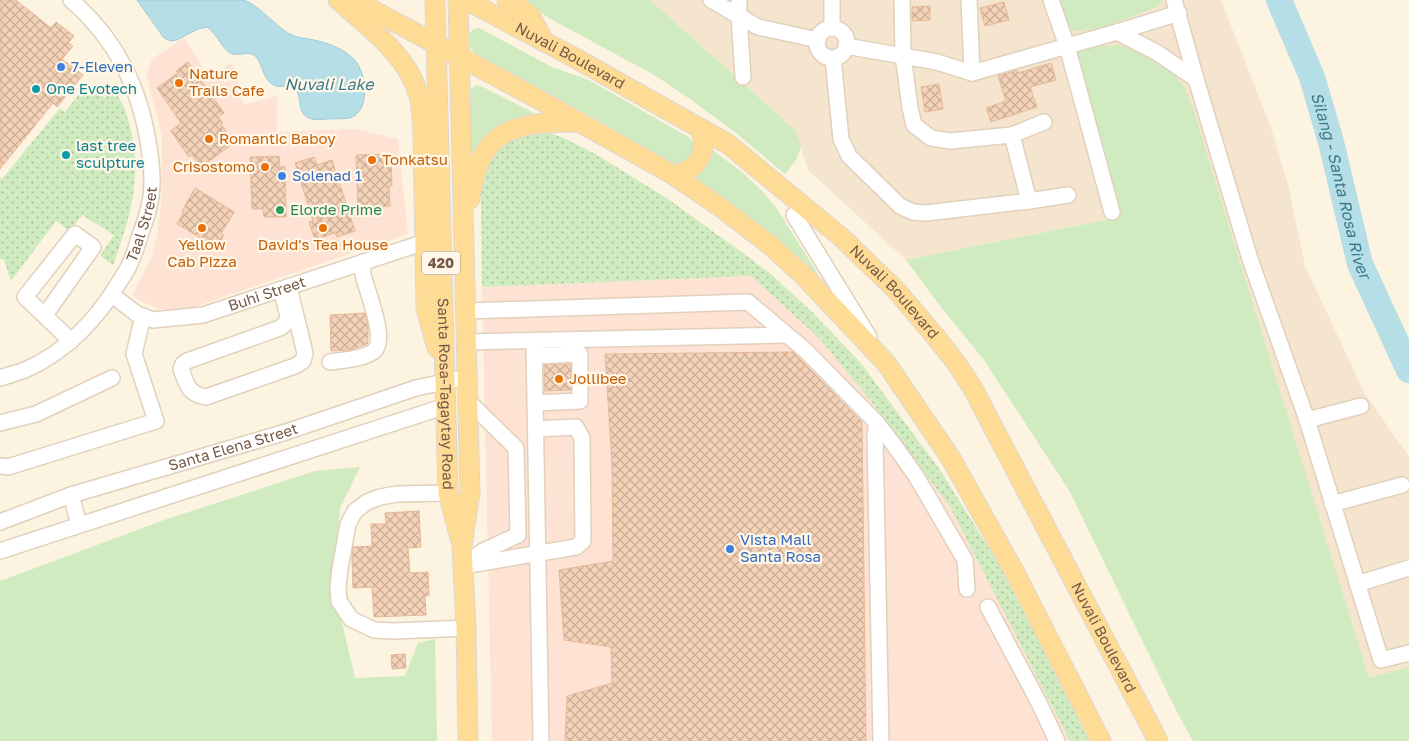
<svg xmlns="http://www.w3.org/2000/svg" width="1409" height="741" font-family="'Golos Text',sans-serif">
<style>
.residential{fill:#f5e5cf}
.commercial{fill:#fee2d4}
.grass{fill:#cfebbf}
.park{fill:url(#park-dots)}
.water{fill:#b5dee7;stroke:#9bcdd9}
.lines{fill:none;stroke-linecap:round;stroke-linejoin:round}
.river{stroke:#b5dee7;stroke-width:26}
.building{fill:url(#building-cross-hatch);stroke:#e7b997}
.minor-casing{stroke:#e1d0bc;stroke-width:18}
.major-casing{stroke:#ded7d3;stroke-width:21}
.minor{stroke:#fff;stroke-width:15}
.major{stroke:#ffdc96;stroke-width:19}
.shop-dot{fill:#3f7fe0;stroke:#fff7e8;stroke-width:2}
.food-dot{fill:#e8710a;stroke:#fff7e8;stroke-width:2}
.culture-dot{fill:#0f9aa8;stroke:#fff7e8;stroke-width:2}
.leisure-dot{fill:#2e9e5b;stroke:#fff7e8;stroke-width:2}
.labels{text-anchor:middle;stroke-width:4.5;stroke-linejoin:round;paint-order:stroke}
.shield{fill:#fff7e8;stroke:#9e8877;stroke-width:1}
.shield-label{font-size:14px;font-weight:bold;fill:#755947}
.street-label{font-size:15px;fill:#755947;stroke:#fff7e8}
.shop-label{font-size:15px;fill:#366cbe;stroke:#fff7e8;text-anchor:start}
.food-label{font-size:15px;fill:#c56008;stroke:#fff7e8;text-anchor:start}
.culture-label{font-size:15px;fill:#0d838f;stroke:#fff7e8;text-anchor:start}
.leisure-label{font-size:15px;fill:#27864d;stroke:#fff7e8;text-anchor:start}
.water-label{font-size:16px;font-style:italic;fill:#407a8a;stroke:#fff7e8}
</style>
<defs>
<pattern id="park-dots" width="8" height="8" patternUnits="userSpaceOnUse" patternTransform="scale(1.25)"><rect width="8" height="8" fill="#cfebbf"/><path d="M2 2h.1M6 6h.1" fill="none" stroke="#adc19d" stroke-width="1.8" stroke-linecap="round"/></pattern>
<pattern id="building-cross-hatch" width="8" height="8" patternUnits="userSpaceOnUse" patternTransform="scale(1.25)"><rect width="8" height="8" fill="#f4d2b7"/><path d="M0 0l8 8M0 8l8-8" fill="none" stroke="#caad97"/></pattern>
</defs>
<rect width="100%" height="100%" fill="#fdf3e1"/>
<polygon class="residential" points="650,0 1221,0 1270,125 1288,184 1305,266 1364,392 1409,457 1409,667 1369,679 1220,197 906,260 808,170 795,130"/>
<g class="commercial">
<polygon points="184,38 210,79 232,62 243,105 277,96 277,132 355,129 398,139 408,234 188,309 171,311 160,309 138,300 133,294 151,258 158,230 161,202 162,136 156,110 150,91 147,75 152,59"/>
<polygon points="751,276 820,339 874,405 950,507 1070,741 492,741 482,287"/>
</g>
<g class="grass">
<polygon points="526,0 650,0 795,130 801,147 796,160 785,174 735,132 690,99 656,76 547,17"/>
<path d="M1054,0H1161V2L1157,7C1129,17 1093,35 1063,30Z"/>
<path d="M479,28L552,67L589,80L690,138C702,153 686,161 674,166L607,125L478,56C468,49 462,30 479,28Z"/>
<polygon points="1119,45 1164,63 1185,88 1193,108 1220,197 1369,678 1409,667 1409,741 1193,741 1175,708 1070,492 984,360 941,307 906,260 1121,217 1074,67 1074,54 1082,47"/>
<polygon points="476,85 481,86 542,117 471,161 470,90"/>
<path d="M711,149L743,173L762,191L777,209L815,269L823,284L691,177C702,170 711,163 711,149Z"/>
<polygon points="360,467 340,508 333,584 355,678 405,676 418,643 435,639 437,741 0,741 0,581 164,520 315,471"/>
</g>
<g class="park">
<path d="M87,84L105,98L113,88C116,94 120,99 123,105C126,111 128,120 130,127C143,175 130,219 113,265L100,256L114,235L82,215L70,231L56,221L11,281L4,260L0,259V178L2,179L60,108L65,112Z"/>
<polygon points="545,131 564,138 597,155 668,199 736,248 772,275 811,311 860,362 940,470 1007,577 1089,741 1070,741 950,507 874,405 820,339 751,276 482,287 481,190 483,170 503,140"/>
</g>
<path class="water" d="M137,0C161,0 185,0 209,0C220,0 232,0 243,0C255,2 276,26 288,33C296,38 305,38 314,40C328,43 348,50 357,63C366,76 370,109 352,117C346,120 336,118 329,119C323,119 313,121 307,117C297,111 302,98 296,90C290,82 279,90 272,84C263,78 263,66 257,58C251,49 241,56 233,54C223,52 217,33 207,27L198,29L177,40L171,41L164,38Z"/>
<g class="lines">
<path class="river" id="s1" d="M1279,0L1312,77L1331,142L1360,264L1409,370"/>
</g>
<g class="building">
<polygon points="0,0 16,0 51,28 56,22 74,36 68,43 73,46 62,59 83,75 57,107 53,103 0,169"/>
<polygon points="1004,2 1009,20 985,26 980,8"/>
<polygon points="930,6 930,20 912,21 912,7"/>
<polygon points="188,62 224,113 218,117 223,123 221,124 234,143 201,167 192,155 189,157 171,131 181,123 157,88 178,73 176,71"/>
<polygon points="1051,63 1056,80 1030,87 1037,107 991,122 986,108 1006,101 998,76 1017,70 1018,73"/>
<polygon points="939,84 943,109 925,112 921,87"/>
<polygon points="391,154 392,186 389,186 390,206 358,208 356,155"/>
<polygon points="279,156 280,168 285,166 286,217 264,217 263,209 252,209 250,157"/>
<polygon points="314,157 317,165 332,160 355,231 337,237 335,233 315,240 309,222 313,221 295,163"/>
<polygon points="195,188 234,212 221,234 224,235 218,246 215,244 211,250 196,241 199,237 177,224 184,212 182,211"/>
<polygon points="365,313 368,325 368,342 367,344 351,350 331,351 330,315"/>
<polygon points="793,352 862,422 866,741 565,741 567,696 612,683 611,647 564,640 559,570 613,561 612,464 605,354"/>
<polygon points="571,364 571,390 544,391 544,365"/>
<polygon points="419,511 421,547 408,548 410,573 428,572 429,596 425,596 426,615 374,617 372,587 353,588 352,557 353,547 372,546 371,524 386,524 385,513"/>
<polygon points="405,654 406,668 392,669 391,655"/>
</g>
<g class="lines">
<g class="minor-casing">
<g id="minor">
<polyline points="711,0 758,27 818,40"/>
<polyline points="739,0 739,16 743,77"/>
<polyline points="832,0 832,28"/>
<polyline points="902,0 903,55 910,108 914,125 931,138 950,141 1012,135 1044,122"/>
<polyline points="969,0 972,73"/>
<polyline points="1051,0 1067,46 1112,212"/>
<polyline points="1174,0 1196,79 1250,259 1307,420 1381,660 1409,653"/>
<circle cx="832" cy="43" r="15"/>
<polyline points="1117,32 1156,52 1196,79"/>
<polyline points="846,46 937,62 972,73 1117,32 1179,13"/>
<polyline points="833,58 841,139 849,156 900,206 913,212 926,213 1029,201 1068,195"/>
<polyline points="1012,135 1029,201"/>
<polyline points="794,215 869,337"/>
<path d="M281,290L288,316L286,323L280,328L187,361L183,364L181,369C187,385 188,394 206,397L295,366L303,361L305,353L289,287"/>
<path id="s2" d="M112,295L137,314L153,320L203,315L425,242"/>
<polyline points="466,311 748,302 805,350 877,423 894,445 916,476 965,560 967,589"/>
<polyline points="45,315 93,247 75,234 25,297 71,341"/>
<polyline points="534,341 541,741"/>
<polyline points="466,342 786,335"/>
<polyline points="534,356 580,354 580,401 535,403"/>
<path d="M330,362C342,360 365,359 374,351C388,339 366,290 363,274C363,270 363,266 363,262"/>
<path id="s3" d="M0,378C8,375 17,373 25,370C66,352 98,318 120,281C124,274 129,268 131,261C135,253 137,244 140,236C143,226 147,217 149,207C154,187 152,167 149,147C140,88 117,40 71,0"/>
<polyline points="1307,420 1361,406"/>
<polyline points="0,423 36,414 112,378"/>
<polyline points="877,423 875,435 881,741"/>
<polyline points="0,466 8,467 156,421 134,354 143,316"/>
<polyline points="448,493 397,494 380,497 367,502 355,511 348,524 340,569 338,587 339,601 351,619 374,630 394,631 466,628"/>
<polyline points="71,495 79,525"/>
<polyline points="1332,504 1402,485"/>
<path id="s4" d="M0,522L71,495L286,432L416,388L467,377"/>
<polyline points="0,551 446,406"/>
<polyline points="466,563 483,551 518,535 516,448 468,401"/>
<polyline points="463,566 576,547 583,541 582,438 576,427 536,429"/>
<polyline points="1357,584 1409,568"/>
<polyline points="988,607 1038,701 1057,741"/>
</g>
</g>
<g class="major-casing">
<g id="major">
<path d="M338,0C368,27 408,55 419,96C422,109 422,121 423,134L426,309L437,348"/>
<polyline points="354,0 529,94 672,174 719,206 770,245 803,275 886,363 950,457 1014,571 1101,741"/>
<path id="s5" d="M435,0L448,493L460,538"/>
<polyline points="458,0 470,493 462,546 466,628 468,741"/>
<path id="s6" d="M466,0L577,59L728,144L841,237L896,290L935,336L957,364L972,387L1158,741"/>
<polyline points="507,0 530,15 544,42"/>
<path d="M672,174C698,172 709,152 700,128"/>
<path d="M470,199C480,129 513,122 578,122"/>
</g>
</g>
<use href="#minor" class="minor"/>
<use href="#major" class="major"/>
</g>
<g class="shop-dot">
<circle cx="61" cy="67" r="5"/>
<circle cx="282" cy="176" r="5"/>
<circle cx="730" cy="549" r="5"/>
</g>
<g class="food-dot">
<circle cx="179" cy="83" r="5"/>
<circle cx="209" cy="139" r="5"/>
<circle cx="372" cy="160" r="5"/>
<circle cx="265" cy="167" r="5"/>
<circle cx="202" cy="228" r="5"/>
<circle cx="323" cy="228" r="5"/>
<circle cx="559" cy="379" r="5"/>
</g>
<g class="culture-dot">
<circle cx="36" cy="89" r="5"/>
<circle cx="66" cy="155" r="5"/>
</g>
<circle class="leisure-dot" cx="280" cy="210" r="5"/>
<g class="labels">
<rect class="shield" x="422" y="251.5" width="38" height="23" rx="4"/>
<g class="shield-label">
<text x="441" y="268">420</text>
</g>
<g class="street-label">
<text dy="5" stroke="none"><textPath href="#s6" startOffset="118">Nuvali Boulevard</textPath></text>
<text dy="5" stroke="none"><textPath href="#s3" startOffset="220">Taal Street</textPath></text>
<text dy="5" stroke="none"><textPath href="#s6" startOffset="522">Nuvali Boulevard</textPath></text>
<text dy="5" stroke="none"><textPath href="#s2" startOffset="166">Buhi Street</textPath></text>
<text dy="5" stroke="none"><textPath href="#s5" startOffset="394">Santa Rosa-Tagaytay Road</textPath></text>
<text dy="5" stroke="none"><textPath href="#s4" startOffset="245">Santa Elena Street</textPath></text>
<text dy="5" stroke="none"><textPath href="#s6" startOffset="928">Nuvali Boulevard</textPath></text>
</g>
<g class="shop-label">
<text x="71" y="72">7-Eleven</text>
<text x="292" y="181">Solenad 1</text>
<text x="740" y="545">Vista Mall<tspan x="740" dy="17">Santa Rosa</tspan></text>
</g>
<g class="food-label">
<text x="189" y="79">Nature<tspan x="189" dy="17">Trails Cafe</tspan></text>
<text x="219" y="144">Romantic Baboy</text>
<text x="382" y="165">Tonkatsu</text>
<text x="255" y="172" text-anchor="end">Crisostomo</text>
<text x="202" y="250" text-anchor="middle">Yellow<tspan x="202" dy="17">Cab Pizza</tspan></text>
<text x="323" y="250" text-anchor="middle">David's Tea House</text>
<text x="569" y="384">Jollibee</text>
</g>
<g class="culture-label">
<text x="46" y="94">One Evotech</text>
<text x="76" y="151">last tree<tspan x="76" dy="17">sculpture</tspan></text>
</g>
<g class="leisure-label">
<text x="290" y="215">Elorde Prime</text>
</g>
<g class="water-label">
<text x="329" y="90">Nuvali Lake</text>
<text dy="6" stroke="none"><textPath href="#s1" startOffset="196">Silang - Santa Rosa River</textPath></text>
</g>
</g>
</svg>
